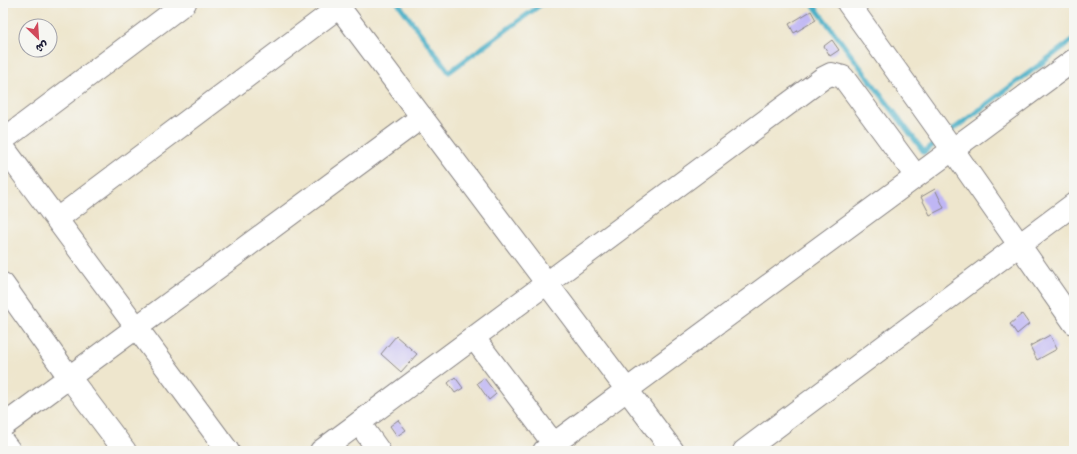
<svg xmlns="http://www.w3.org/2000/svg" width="1077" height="454" font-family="'Patrick Hand','Playpen Sans Arabic',sans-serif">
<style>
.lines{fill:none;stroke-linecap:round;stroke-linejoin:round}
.stream{stroke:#47aec6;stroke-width:5}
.building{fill:#bfb6f4}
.minor-casing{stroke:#888484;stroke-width:24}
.minor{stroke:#fff;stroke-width:22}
</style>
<rect width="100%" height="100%" fill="#f6f6f2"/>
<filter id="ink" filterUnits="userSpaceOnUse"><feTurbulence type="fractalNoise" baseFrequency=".025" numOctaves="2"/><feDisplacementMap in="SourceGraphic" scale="8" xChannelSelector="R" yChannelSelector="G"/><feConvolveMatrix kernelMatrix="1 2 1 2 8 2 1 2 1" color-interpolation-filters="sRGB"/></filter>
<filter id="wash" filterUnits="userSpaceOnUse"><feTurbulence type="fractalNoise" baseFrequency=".012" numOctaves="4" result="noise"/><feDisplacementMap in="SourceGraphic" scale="16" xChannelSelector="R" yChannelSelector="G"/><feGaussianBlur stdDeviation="0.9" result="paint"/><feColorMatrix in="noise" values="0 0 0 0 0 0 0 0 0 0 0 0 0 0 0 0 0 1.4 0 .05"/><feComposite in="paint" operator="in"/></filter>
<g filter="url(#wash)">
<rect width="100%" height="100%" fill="#eee6cd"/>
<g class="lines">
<g class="stream">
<polyline points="398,3 449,72 543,3"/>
<polyline points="812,3 924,152 939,140"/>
<polyline points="947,134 1074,39"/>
</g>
</g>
<g id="blocks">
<g class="building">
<polygon points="811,11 816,20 794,33 789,24"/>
<polygon points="832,40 839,50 830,56 824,46"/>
<polygon points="935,189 944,208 930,215 921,197"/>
<polygon points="1022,314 1029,324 1017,334 1010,324"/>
<polygon points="1050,335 1057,349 1037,360 1030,346"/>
<polygon points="396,336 417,354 401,372 381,354"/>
<polygon points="455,377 463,388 455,393 448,383"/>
<polygon points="484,378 496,394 489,400 477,383"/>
<polygon points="398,420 406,430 397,436 390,426"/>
</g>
</g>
</g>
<g filter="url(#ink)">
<use href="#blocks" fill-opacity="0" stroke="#888484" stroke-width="1"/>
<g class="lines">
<g class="minor-casing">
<g id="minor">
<polyline points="336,3 673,451"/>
<polyline points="848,3 948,143 1074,323"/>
<polyline points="3,140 185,3"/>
<polyline points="3,147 228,451"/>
<polyline points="57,219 339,7"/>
<polyline points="3,284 69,377 125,451"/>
<polyline points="474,338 559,451"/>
<polyline points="359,423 379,451"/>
<polyline points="3,426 422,117"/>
<polyline points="3,442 10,451"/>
<polyline points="321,451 823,78 831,74 843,77 916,176"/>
<polyline points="544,451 1074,60"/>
<polyline points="744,451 1074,204"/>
</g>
</g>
<use href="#minor" class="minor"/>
</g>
</g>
<rect width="1077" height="454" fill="none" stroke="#f6f6f2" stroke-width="16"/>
<g transform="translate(38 38) rotate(155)"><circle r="19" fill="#f6f6f2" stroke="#a1a1a9"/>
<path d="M0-3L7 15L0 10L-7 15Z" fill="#d1495b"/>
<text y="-6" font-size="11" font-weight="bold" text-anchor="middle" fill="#22223b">ش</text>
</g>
</svg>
